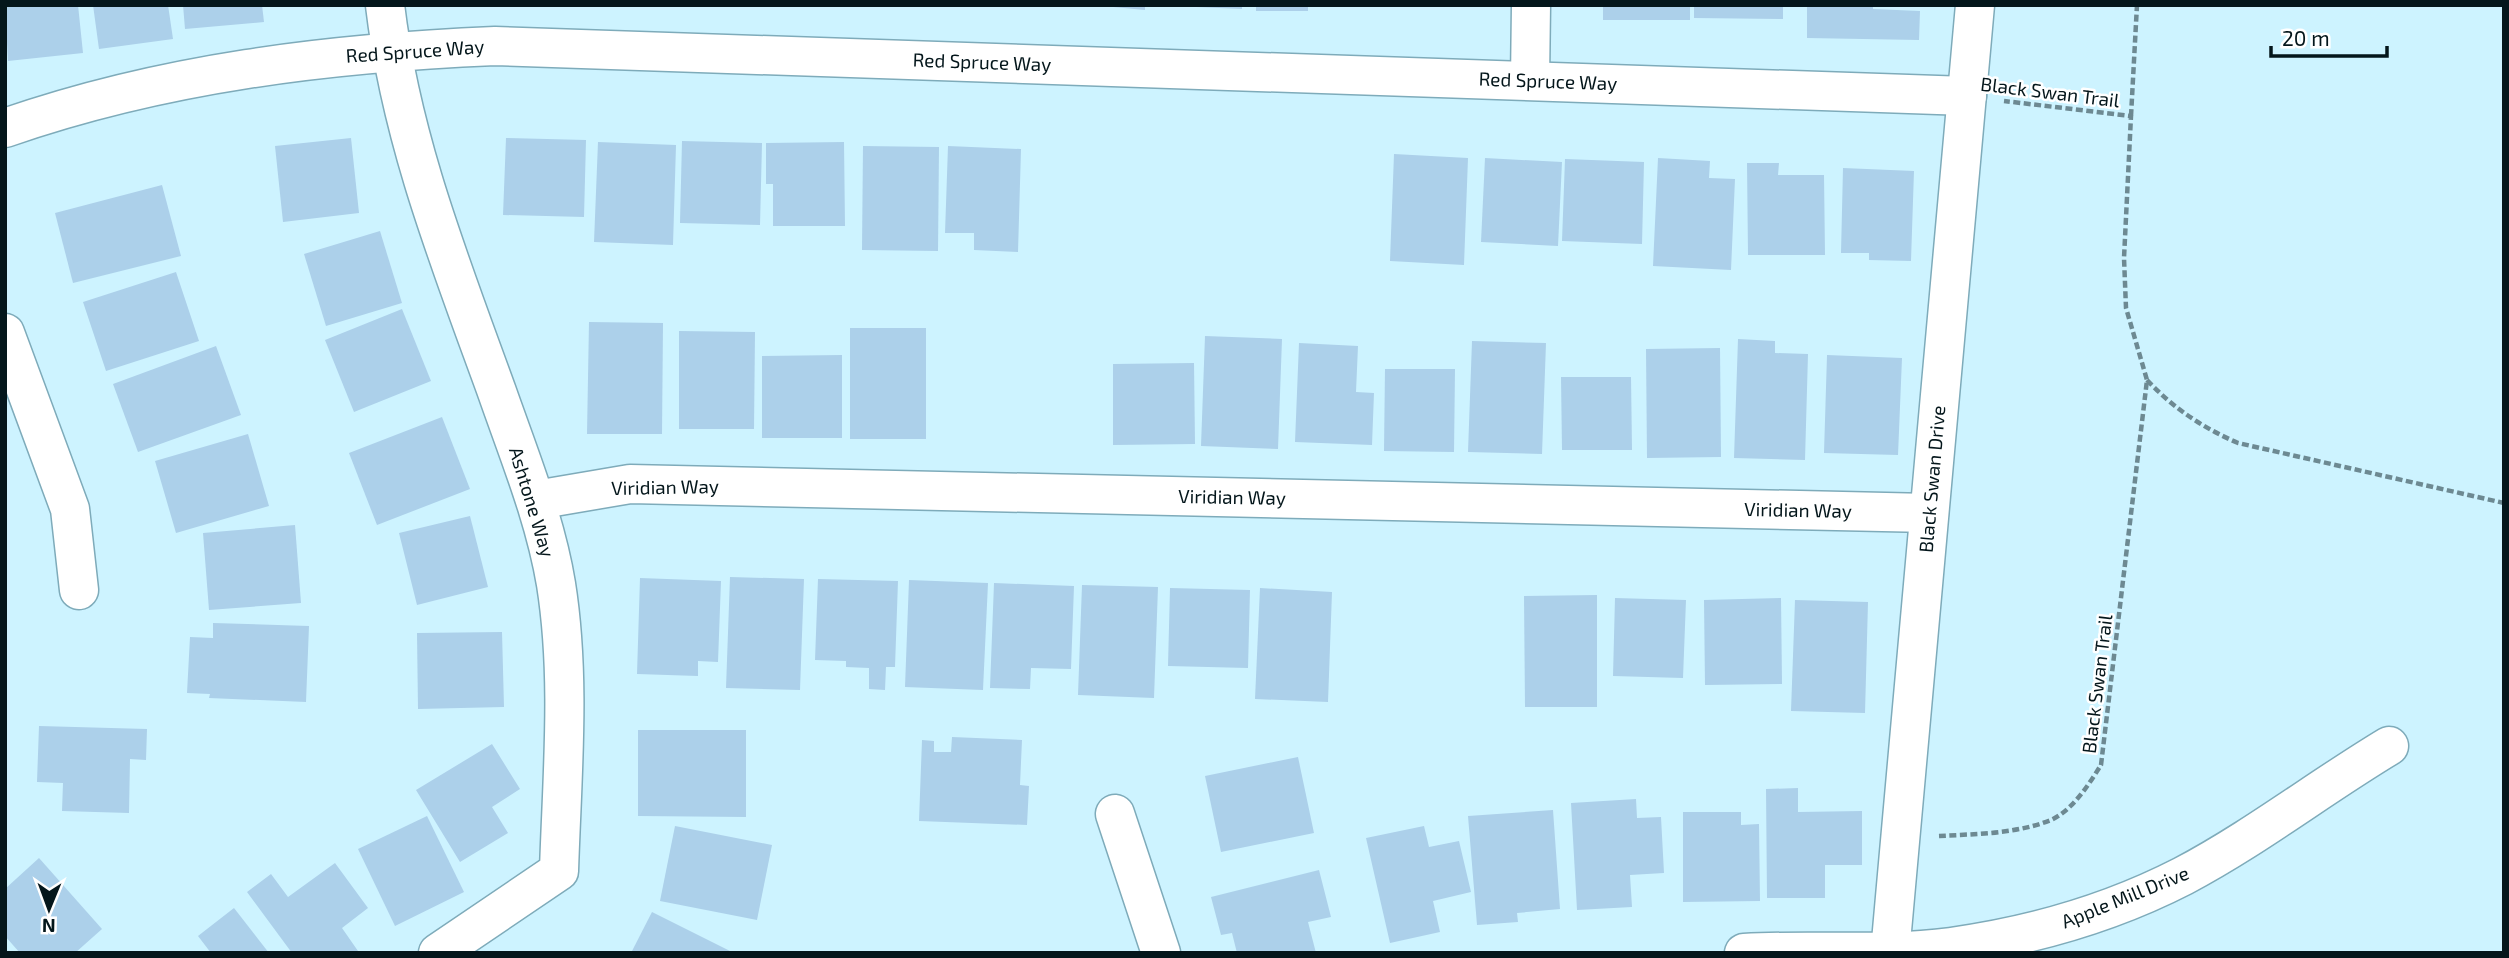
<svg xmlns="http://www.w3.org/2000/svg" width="2509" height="958" font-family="'Exo 2',sans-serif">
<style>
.building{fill:#acd0ea}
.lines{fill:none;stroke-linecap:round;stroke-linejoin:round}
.street-casing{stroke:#7eabba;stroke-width:41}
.path{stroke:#6d8992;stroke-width:4.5;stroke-dasharray:7 3.5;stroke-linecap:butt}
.street{stroke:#fff;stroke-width:38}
.labels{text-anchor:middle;stroke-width:5;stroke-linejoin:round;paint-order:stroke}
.street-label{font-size:19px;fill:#04161b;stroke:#fff}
</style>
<rect width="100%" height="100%" fill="#cdf3ff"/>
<g class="building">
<polygon points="5,5 78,5 83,53 8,61"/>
<polygon points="93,5 168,5 173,39 99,49"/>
<polygon points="183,5 262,5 264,22 185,29"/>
<polygon points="1092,5 1145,5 1145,10"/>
<polygon points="1196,5 1242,5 1242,9 1196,7"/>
<rect x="1256" y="5" width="52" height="6"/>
<rect x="1603" y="5" width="87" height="15"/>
<polygon points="1694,5 1783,5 1783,19 1694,18"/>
<polygon points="1807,5 1873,5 1873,9 1920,11 1919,40 1807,38"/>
<polygon points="351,138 359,213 283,222 275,146"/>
<polygon points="506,138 586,140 584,217 503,215"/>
<polygon points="682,141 762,143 760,225 680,223"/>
<polygon points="598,142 676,145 673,245 594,242"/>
<polygon points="844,142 845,226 773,226 773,184 766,184 766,143"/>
<polygon points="863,146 939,147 938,251 862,250"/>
<polygon points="948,146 1021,149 1018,252 974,250 974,233 945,233"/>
<polygon points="1394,154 1468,158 1464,265 1390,261"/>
<polygon points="1485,158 1562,162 1558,246 1481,242"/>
<polygon points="1658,158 1710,161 1709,178 1735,179 1731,270 1653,266"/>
<polygon points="1565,159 1644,162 1642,244 1562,241"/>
<polygon points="1747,163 1779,163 1778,175 1824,175 1825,255 1748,255"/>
<polygon points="1843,168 1914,171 1911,261 1869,260 1869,253 1841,253"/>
<polygon points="162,185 181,256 73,283 55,213"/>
<polygon points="380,231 402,303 326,326 304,254"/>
<polygon points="176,272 199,341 106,371 83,302"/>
<polygon points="402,309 431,381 354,412 325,340"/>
<polygon points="589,322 663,323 662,434 587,434"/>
<rect x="850" y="328" width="76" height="111"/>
<polygon points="679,331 755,332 754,429 679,429"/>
<polygon points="1205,336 1282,339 1278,449 1201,446"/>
<polygon points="1738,339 1775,341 1775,353 1808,354 1805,460 1734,458"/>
<polygon points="1472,341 1546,343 1542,454 1468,452"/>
<polygon points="1299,343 1358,346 1356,392 1374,393 1372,445 1295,442"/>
<polygon points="216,346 241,415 138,452 113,384"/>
<polygon points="1720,348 1721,457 1647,458 1646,349"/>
<polygon points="842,355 842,438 762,438 762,356"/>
<polygon points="1827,355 1902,358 1898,455 1824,453"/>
<polygon points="1194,363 1195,444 1113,445 1113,364"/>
<polygon points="1385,369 1455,369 1454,452 1384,451"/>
<polygon points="1561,377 1631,377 1632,450 1562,450"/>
<polygon points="442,417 470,489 377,525 349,453"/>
<polygon points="248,434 269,506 176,533 155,461"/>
<polygon points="470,516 488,587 417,605 399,533"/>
<polygon points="295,525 301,603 209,610 203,533"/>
<polygon points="730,577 804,579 800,690 726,688"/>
<polygon points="640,578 721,581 718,662 698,661 698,676 637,674"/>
<polygon points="818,579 898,581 895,667 886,667 885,690 869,689 869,668 846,667 846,661 815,660"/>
<polygon points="909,580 988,583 983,690 905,687"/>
<polygon points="994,583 1074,586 1071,669 1031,668 1030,689 990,688"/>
<polygon points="1082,585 1158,587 1154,698 1078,695"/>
<polygon points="1170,588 1250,590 1248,668 1168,666"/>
<polygon points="1260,588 1332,592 1328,702 1255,699"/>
<polygon points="1597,595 1597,707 1525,707 1524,596"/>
<polygon points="1615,598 1686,600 1683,678 1613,676"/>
<polygon points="1781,598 1782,684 1705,685 1704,600"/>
<polygon points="1795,600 1868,602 1865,713 1791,711"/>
<polygon points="213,623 309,626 306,702 209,698 210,694 187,693 190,637 213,638"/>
<polygon points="502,632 504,707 418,709 417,633"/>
<polygon points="39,726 147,729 146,760 130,759 129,813 62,811 63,783 37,782"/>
<polygon points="638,730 746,730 746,817 638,816"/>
<polygon points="952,737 1022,740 1020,785 1029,786 1027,825 919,821 922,740 934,741 934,752 951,752"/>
<polygon points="492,744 520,789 492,807 508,833 460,862 416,790"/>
<polygon points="1298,757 1314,833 1221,852 1205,776"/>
<polygon points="1798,788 1798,812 1862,811 1862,865 1825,865 1825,898 1767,898 1766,789"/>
<polygon points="1636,799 1637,818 1661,817 1664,873 1630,875 1632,907 1577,910 1571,803"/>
<polygon points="1553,810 1560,909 1517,913 1518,922 1477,925 1468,816"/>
<polygon points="1683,812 1741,812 1741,825 1759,824 1760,901 1683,902"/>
<polygon points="427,816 464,892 395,926 358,849"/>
<polygon points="675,826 772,845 757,920 660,901"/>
<polygon points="1424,826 1429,847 1459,841 1471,892 1433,901 1440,932 1390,943 1366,838"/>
<polygon points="39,858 102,929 75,953 20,953 5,936 5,889"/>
<polygon points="335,863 368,908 342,928 358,951 292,953 247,892 271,874 288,897"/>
<polygon points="1319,870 1331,917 1308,922 1316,953 1237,953 1232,933 1221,935 1211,897"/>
<polygon points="234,908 269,953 211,953 198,936"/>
<polygon points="652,912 734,953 631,953"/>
</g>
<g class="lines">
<g class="street-casing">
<g id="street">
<path d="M385,5C401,140 451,265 497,392C519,455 545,518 556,584C571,678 562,776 559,871L438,953"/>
<polyline points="1530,80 1531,5"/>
<path d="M5,128C163,73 329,53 495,46L1967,96"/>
<polyline points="5,333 70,509 79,590"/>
<polyline points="536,500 630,484 1929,513"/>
<polyline points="1115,814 1161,953"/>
<path d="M1744,953C1813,949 1882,956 1951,947C2030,936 2111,913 2183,876C2255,838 2319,788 2389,746"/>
<polyline points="1890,953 1975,5"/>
</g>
</g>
<g class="path">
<polyline points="2131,116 2137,5"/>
<path d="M2147,380C2173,408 2203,428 2238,443L2504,503"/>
<path d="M1939,836C1975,834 2016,834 2051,820C2073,810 2089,784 2101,765L2147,380L2126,308L2124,258L2131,116L2004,101"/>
</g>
<use href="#street" class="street"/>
</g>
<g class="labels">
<g class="street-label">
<text transform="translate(415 51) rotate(-4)" y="7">Red Spruce Way</text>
<text transform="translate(982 62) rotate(2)" y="7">Red Spruce Way</text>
<text transform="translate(1548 81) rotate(2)" y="7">Red Spruce Way</text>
<text transform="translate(2050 92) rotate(7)" y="7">Black Swan Trail</text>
<text transform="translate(1932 479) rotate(-85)" y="7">Black Swan Drive</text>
<text transform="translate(665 487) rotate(-1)" y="7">Viridian Way</text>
<text transform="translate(1232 497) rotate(1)" y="7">Viridian Way</text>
<text transform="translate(532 502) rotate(73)" y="7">Ashtone Way</text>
<text transform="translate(1798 510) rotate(1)" y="7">Viridian Way</text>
<text transform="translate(2097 684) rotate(-83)" y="7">Black Swan Trail</text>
<text transform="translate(2125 897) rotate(-22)" y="7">Apple Mill Drive</text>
</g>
</g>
<rect width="2509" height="958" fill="none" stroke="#04161b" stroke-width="14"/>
<g transform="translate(49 909) rotate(181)" stroke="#ffffff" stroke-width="5" paint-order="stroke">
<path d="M0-5L12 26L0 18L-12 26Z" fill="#04161b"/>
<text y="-10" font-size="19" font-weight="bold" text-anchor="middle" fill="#04161b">N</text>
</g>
<path d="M2271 46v10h116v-10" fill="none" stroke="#04161b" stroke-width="3.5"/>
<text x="2282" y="46" font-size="21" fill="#04161b" stroke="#ffffff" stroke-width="5" paint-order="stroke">20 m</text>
</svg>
